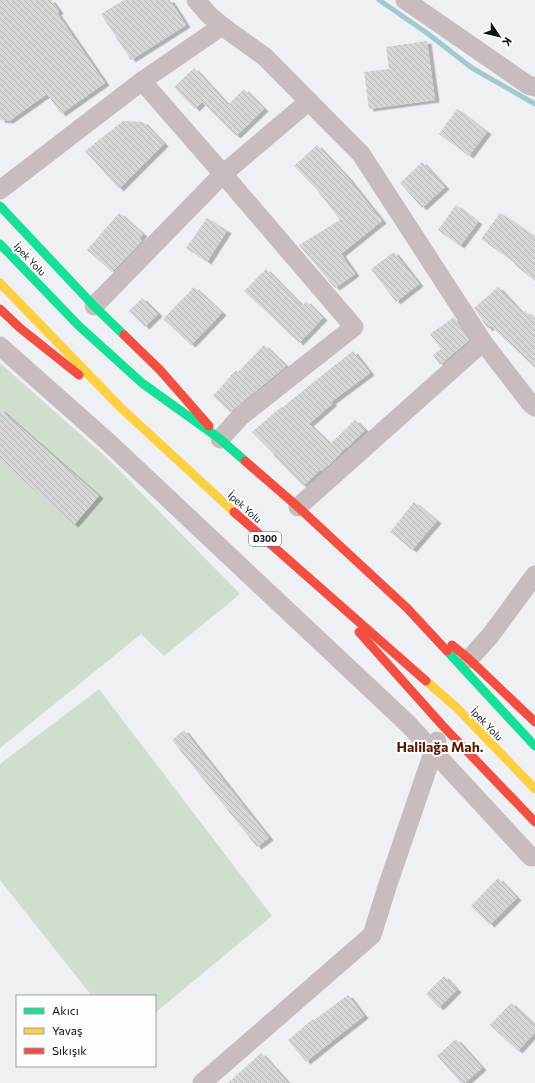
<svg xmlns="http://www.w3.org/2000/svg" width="535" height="1083" font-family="Commissioner,sans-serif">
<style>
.grass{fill:#d0decd}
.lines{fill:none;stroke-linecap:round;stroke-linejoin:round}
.stream{stroke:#a0cacf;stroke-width:5}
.building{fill:url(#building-back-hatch);filter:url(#shadow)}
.street{stroke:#c9bcbf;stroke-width:19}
.fast{stroke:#16e098;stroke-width:9}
.slow{stroke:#ffcf43;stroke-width:9}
.jam{stroke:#f24e42;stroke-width:9}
.labels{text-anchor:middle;stroke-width:4;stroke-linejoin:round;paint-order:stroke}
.shield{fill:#fcfdfe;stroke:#58595a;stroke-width:1}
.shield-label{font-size:9px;font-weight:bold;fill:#121314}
.street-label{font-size:10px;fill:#121314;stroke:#fcfdfe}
.district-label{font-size:14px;font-weight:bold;fill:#591a00;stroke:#fcfdfe}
</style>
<defs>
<pattern id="building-back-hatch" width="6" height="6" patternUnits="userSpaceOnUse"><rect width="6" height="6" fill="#d6d6d7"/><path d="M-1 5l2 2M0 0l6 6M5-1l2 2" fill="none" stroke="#b7b7b8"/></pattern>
<filter id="shadow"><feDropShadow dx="4.5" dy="2.5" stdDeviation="0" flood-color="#0004"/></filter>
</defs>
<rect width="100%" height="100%" fill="#eef0f3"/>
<g class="grass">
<polygon points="0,363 107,458 240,594 164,656 141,634 0,748"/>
<polygon points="99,689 272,916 155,1013 155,996 92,996 0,880 0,764"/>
</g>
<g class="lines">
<polyline class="stream" points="379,0 427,33 472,68 535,104"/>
</g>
<g class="building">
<polygon points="0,0 51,0 59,11 57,13 105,83 61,114 47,94 9,121 0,120"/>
<polygon points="124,0 170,0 186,25 131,60 101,14"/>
<polygon points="427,41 435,100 369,109 364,72 389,69 386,47"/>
<polygon points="194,68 228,105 244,89 264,109 236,136 202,102 195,109 174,87"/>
<polygon points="457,109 487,132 469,156 439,134"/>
<polygon points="123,121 143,122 164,144 119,189 85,151"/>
<polygon points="317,145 348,178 382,221 341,254 355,274 335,288 299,245 340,220 317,190 294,166"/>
<polygon points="422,162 445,187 422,208 400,183"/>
<polygon points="456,205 478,222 460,246 438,230"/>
<polygon points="119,213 143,234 139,239 142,241 112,272 87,250"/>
<polygon points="500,213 535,237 535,281 514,264 515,263 481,239"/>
<polygon points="207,218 227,231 207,262 186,248"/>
<polygon points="394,252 419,284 396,302 371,269"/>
<polygon points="266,269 302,306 306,301 323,318 299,343 244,291"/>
<polygon points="194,287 222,313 191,345 163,319"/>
<polygon points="498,287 522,313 525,311 535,320 535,368 491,326 488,329 474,308"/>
<polygon points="142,298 158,314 145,327 129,311"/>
<polygon points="454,317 469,340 440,365 433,355 441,349 430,334"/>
<polygon points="264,345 286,366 230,412 213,396 236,370 238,372"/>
<polygon points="353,351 370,373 331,402 333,403 309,424 330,444 355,420 365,430 347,448 346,447 331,463 321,471 320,470 303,486 273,455 274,454 252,432 281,407 282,408 311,384"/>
<polygon points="0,409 99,496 74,525 0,460"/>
<polygon points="414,502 437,521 412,550 390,532"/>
<polygon points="184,730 269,838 257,847 172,740"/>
<polygon points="498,878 517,898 490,925 471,906"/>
<polygon points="444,976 457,990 439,1008 426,994"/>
<polygon points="348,995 364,1016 336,1038 306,1062 288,1040 313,1019 314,1020"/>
<polygon points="511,1003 535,1026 535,1032 518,1051 490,1025"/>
<polygon points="456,1039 482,1068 465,1083 461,1083 437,1056"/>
<polygon points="261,1053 288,1083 228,1083"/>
</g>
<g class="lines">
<g class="street">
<polyline points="196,0 209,15 222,26 265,57 361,154 483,342 530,403 535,407"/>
<polyline points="405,0 528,85 535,87"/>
<polyline points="142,81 223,174 354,327 240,417 220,439"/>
<polyline points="0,190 142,81 222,26"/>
<polyline points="94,306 223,174 309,101"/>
<polyline points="0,346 107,441 408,724 531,857"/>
<polyline points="298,507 483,342"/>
<polyline points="469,659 490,636 535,575"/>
<polyline points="202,1083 372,935 388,884 437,741"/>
</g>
<g class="fast">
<polyline points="0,206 94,306 124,335"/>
<polyline points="0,244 79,326 142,383 220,439 245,461"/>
<polyline points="447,651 535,746"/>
</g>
<g class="slow">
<polyline points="0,283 120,407 234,512"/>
<polyline points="426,681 457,708 535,789"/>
</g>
<g class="jam">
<polyline points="0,309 20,328 79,375"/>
<polyline points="124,335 160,370 209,426"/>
<polyline points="245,461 298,507 407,608 447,651"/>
<polyline points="234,512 426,681"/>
<polyline points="359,632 442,725 535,822"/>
<polyline points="452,645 469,659 535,722"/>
</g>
</g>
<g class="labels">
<rect class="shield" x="249" y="532" width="32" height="14" rx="3"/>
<g class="shield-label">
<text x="265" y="542">D300</text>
</g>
<g class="street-label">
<text transform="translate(30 259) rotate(46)" y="4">İpek Yolu</text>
<text transform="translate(245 507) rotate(42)" y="4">İpek Yolu</text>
<text transform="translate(487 724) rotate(46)" y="4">İpek Yolu</text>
</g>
<g class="district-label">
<text x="440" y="752">Halilağa Mah.</text>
</g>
</g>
<rect x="16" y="995" width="140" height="72" fill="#fcfdfe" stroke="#9e9fa0"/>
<rect x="24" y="1008" width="20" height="6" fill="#16e098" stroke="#9e9fa0"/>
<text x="52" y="1015" font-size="12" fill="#121314">Akıcı</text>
<rect x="24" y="1028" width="20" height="6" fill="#ffcf43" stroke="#9e9fa0"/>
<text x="52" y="1035" font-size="12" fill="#121314">Yavaş</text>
<rect x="24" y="1048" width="20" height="6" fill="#f24e42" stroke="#9e9fa0"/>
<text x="52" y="1055" font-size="12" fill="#121314">Sıkışık</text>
<g transform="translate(499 36) rotate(125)" stroke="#fcfdfe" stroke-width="3" paint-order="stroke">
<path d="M0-3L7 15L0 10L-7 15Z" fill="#121314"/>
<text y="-6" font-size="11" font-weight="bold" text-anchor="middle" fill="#121314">K</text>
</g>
</svg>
